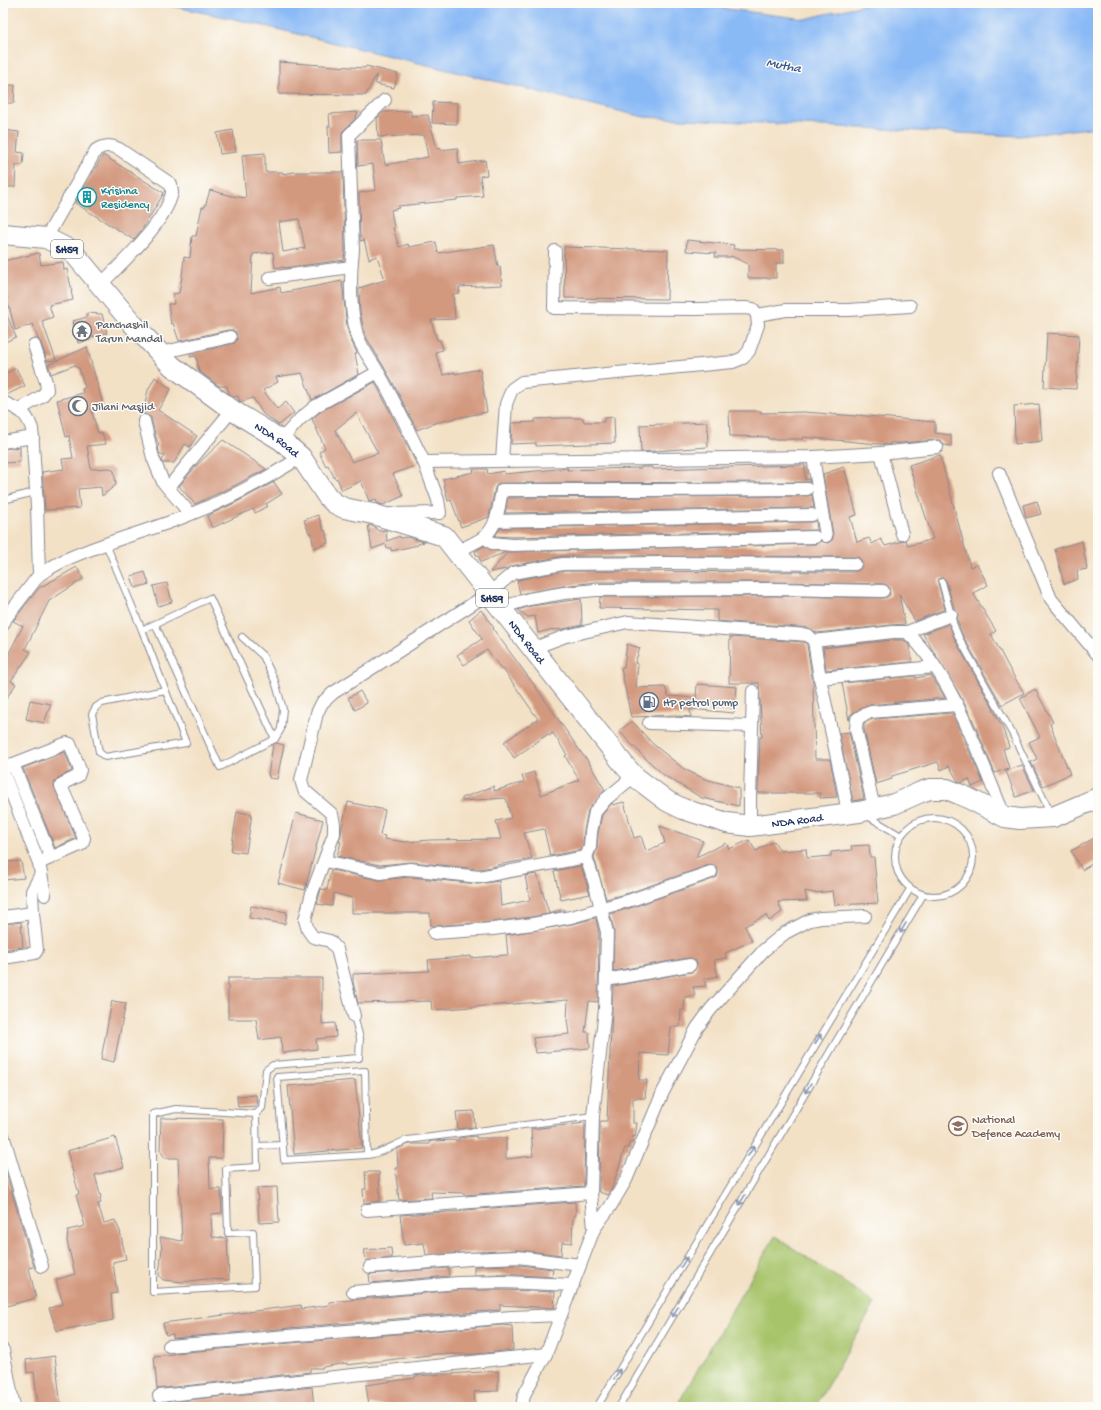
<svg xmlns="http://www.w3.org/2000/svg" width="1101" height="1410" font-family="'Gochi Hand',sans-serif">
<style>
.garden{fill:#a7c46b;stroke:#617a64}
.water{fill:#8abaf6;stroke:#5274aa}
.building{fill:#d3997f;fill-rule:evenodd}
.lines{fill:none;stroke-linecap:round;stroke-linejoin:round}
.lane-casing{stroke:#878892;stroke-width:8}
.street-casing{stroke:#878892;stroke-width:14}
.primary-casing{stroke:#878892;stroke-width:22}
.lane{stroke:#fff;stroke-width:6}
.street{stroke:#fff;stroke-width:12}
.primary{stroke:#fff;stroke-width:20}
.oneway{stroke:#8d97ae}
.labels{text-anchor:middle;stroke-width:3;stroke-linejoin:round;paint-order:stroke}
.shield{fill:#fdfcf7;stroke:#5f6c8c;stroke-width:1}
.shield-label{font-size:11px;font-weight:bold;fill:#1b2f5e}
.culture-label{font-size:12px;fill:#0d838f;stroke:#fdfcf7;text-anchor:start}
.worship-label{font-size:12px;fill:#5b616d;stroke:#fdfcf7;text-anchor:start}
.street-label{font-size:12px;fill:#1b2f5e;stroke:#fdfcf7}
.service-label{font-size:12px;fill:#4e5e75;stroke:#fdfcf7;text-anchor:start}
.education-label{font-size:12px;fill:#785e54;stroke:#fdfcf7;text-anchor:start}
.water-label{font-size:13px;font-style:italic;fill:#3c598c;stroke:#fdfcf7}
</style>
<rect width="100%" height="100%" fill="#fdfcf7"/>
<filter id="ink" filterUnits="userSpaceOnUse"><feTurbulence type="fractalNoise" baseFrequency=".025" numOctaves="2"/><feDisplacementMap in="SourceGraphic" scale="8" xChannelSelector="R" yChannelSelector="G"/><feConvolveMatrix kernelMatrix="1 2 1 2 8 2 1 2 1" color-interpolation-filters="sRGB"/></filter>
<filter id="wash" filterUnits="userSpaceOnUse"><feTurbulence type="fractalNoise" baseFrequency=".012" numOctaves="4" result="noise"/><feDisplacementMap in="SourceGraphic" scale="16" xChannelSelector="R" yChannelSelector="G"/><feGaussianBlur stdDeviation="0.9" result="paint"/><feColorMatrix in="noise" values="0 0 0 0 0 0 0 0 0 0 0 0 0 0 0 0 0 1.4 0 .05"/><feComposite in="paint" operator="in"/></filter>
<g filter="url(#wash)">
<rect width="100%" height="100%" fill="#f3e1c6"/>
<polygon class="garden" points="775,1236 875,1303 815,1407 676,1407"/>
<polygon class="water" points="156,3 680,3 805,19 871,3 1098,3 1098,127 1019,136 644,117 235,19"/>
<g id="blocks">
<g class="building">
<polygon points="279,62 365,68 366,66 398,74 394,88 376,84 376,75 366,95 279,94"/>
<polygon points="3,85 15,85 14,103 3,103"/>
<polygon points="433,102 458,103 457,124 432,123"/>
<polygon points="411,111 411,116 428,115 437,149 441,148 441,150 457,148 459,164 485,160 487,175 480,176 483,196 457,198 457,200 398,206 399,208 391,210 394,228 393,228 399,247 408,244 409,247 436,242 438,253 494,245 498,267 500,266 502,285 459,287 460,293 453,294 455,319 431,320 437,340 440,340 443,350 435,352 443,375 455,372 455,374 480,369 487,412 456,418 435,423 417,430 391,379 366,337 360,313 359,292 359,288 385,280 377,256 369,259 364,240 360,241 359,193 376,190 373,164 358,166 357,140 381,140 385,165 428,157 424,135 378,137 377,118 384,112"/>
<polygon points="358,112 355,119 342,132 342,152 329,153 328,126 330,126 329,114"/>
<polygon points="3,130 19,132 17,152 24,153 23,165 16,165 15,187 3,187"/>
<polygon points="233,130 236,152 220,154 217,133"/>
<path d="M265,153V172H283V174L294,172H343L345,250L344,260L284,268V267L275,268L273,252L253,254L251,293L280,287L281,293L342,281L347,327L350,338L357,353L355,354L359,374L312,400L302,373L276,377L278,382L263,390L277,409L286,402L294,413L279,425L263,414L253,398L240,402L238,396L234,397L229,393L227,386H219L199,371L196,356L190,357V354L235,343L237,339L236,332L233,330H228L179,341L173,323L171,324L168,304H174L173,294L179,293L182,277L184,257L190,258L192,236H196L202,207H205L210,190L232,196L246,198L242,155ZM299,219L305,248L283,252L279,222Z"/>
<polygon points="103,155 164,193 143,228 134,240 75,203"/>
<polygon points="687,240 734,245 733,249 784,250 784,263 776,263 776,278 748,278 748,264 731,256 731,257 715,257 716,253 686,251"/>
<polygon points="564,247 668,250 667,299 565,298"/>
<polygon points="39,253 41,265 63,262 64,270 67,269 72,291 71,291 73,300 49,305 53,317 42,321 56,360 47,361 41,343 38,339 33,324 15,330 6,294 3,295 3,261"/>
<polygon points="3,306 16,337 3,343"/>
<polygon points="87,313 102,314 107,333 90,338 90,340 78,343 73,321 87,317"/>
<polygon points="1047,333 1079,335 1076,389 1044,387"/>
<polygon points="87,347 103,405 91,408 98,433 102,433 106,444 87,446 91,469 110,468 114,471 116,485 102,496 101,487 78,489 80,508 45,510 42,472 64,469 62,459 73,458 69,436 66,437 57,400 83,393 82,389 85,388 79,368 77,368 75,365 51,374 48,365"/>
<polygon points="16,368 25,386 6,395 3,389 3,375"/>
<polygon points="155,377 171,389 158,410 197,436 190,447 185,444 174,463 163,463 162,460 165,456 159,453 158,446 159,443 157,441 151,417 143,413 148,390"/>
<path d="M375,382L417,465L393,474L403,496L383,505L377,503L376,499L369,501L361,481L342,490L337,478L335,479L328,465L326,466L319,452L325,448L312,419L320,412ZM356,413L378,453L352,462L335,430Z"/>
<polygon points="1039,404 1042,441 1015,444 1014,406"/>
<polygon points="729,411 761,411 761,413 804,412 856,416 856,415 935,422 935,433 951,435 951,446 944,445 940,440 937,440 903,443 890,443 890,444 889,445 803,437 803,439 768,439 768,437 730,436"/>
<polygon points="614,417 615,443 536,446 536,443 511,444 512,423 535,422 535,419 565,418 583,418 584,422 604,422 604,418"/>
<polygon points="707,422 708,447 641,452 640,425"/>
<polygon points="223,440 266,469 230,488 195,504 179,486 197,465"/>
<polygon points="20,447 20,462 3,463 3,449"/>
<polygon points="940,455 970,567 977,564 988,585 973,593 996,631 991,634 1009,668 1024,693 1002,705 963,636 957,620 958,613 954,608 946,581 943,578 939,579 938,583 945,609 915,621 899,594 905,624 892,625 817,633 809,628 717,621 717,610 599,608 600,597 775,596 883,598 887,597 890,595 889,587 883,584 775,582 596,582 563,586 520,594 517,580 564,571 855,572 859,570 862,564 861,560 858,557 662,556 563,556 512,566 506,569 490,572 508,552 815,544 821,541 828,543 833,539 833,535 823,474 844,467 857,515 850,517 857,542 869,538 872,544 881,539 885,546 906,540 908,546 933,539 909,465"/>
<polygon points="805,465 805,480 809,479 810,482 502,483 498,483 495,488 489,517 461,527 451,500 448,501 443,479 474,472 473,469 487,469 488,474 504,471 504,474 568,468 567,470 598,469 641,468 641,467 652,467 652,469"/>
<polygon points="274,482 282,494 266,504 268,506 255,513 253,509 212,528 207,516 237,502"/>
<polygon points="812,495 814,508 505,513 508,498 807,496"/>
<polygon points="1037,501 1041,514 1026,518 1023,505"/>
<polygon points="318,515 324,531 325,530 328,543 314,548 311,533 309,533 304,520"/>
<polygon points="816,521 817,530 512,537 495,536 500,528 812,522"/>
<polygon points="368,525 375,527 378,531 386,530 387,541 400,536 400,538 407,537 424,542 418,544 418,545 391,551 391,548 387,548 386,544 372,549"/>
<polygon points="1082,541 1087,569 1077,571 1078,579 1064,584 1055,549"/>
<polygon points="484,546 491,550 506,552 481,562 478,555 476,555 475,551"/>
<polygon points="77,567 83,579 49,601 25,649 31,652 11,681 16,684 3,703 3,652 8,655 23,626 13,621 39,588"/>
<polygon points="145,572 149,584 135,588 131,576"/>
<polygon points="167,583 172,602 158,606 153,586"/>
<polygon points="581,599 582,625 564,629 553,630 553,629 538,633 535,616 528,617 518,610 531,606"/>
<polygon points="481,610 494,628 493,629 540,693 585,758 586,758 605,790 588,810 584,831 583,845 581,850 550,856 544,829 524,833 532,859 497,865 497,866 479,869 411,862 380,865 337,856 341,842 339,842 341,834 342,826 348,802 385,810 380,835 385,836 384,839 405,842 430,840 501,839 496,821 511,818 506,798 462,801 462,798 494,786 494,791 524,782 522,776 534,772 541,795 579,780 565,756 567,755 553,733 549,736 548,734 514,758 504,742 538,719 503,669 502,670 487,650 464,665 457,655 482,639 469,620"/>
<polygon points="949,624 955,640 994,710 993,710 1002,726 1009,747 1003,749 1009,768 995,773 971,716 958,692 923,634"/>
<polygon points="730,637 805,642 807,645 813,683 815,759 830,759 837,797 820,798 820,793 758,793 760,737 762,737 759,683 729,683"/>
<polygon points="893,640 904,640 909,645 912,662 826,670 823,648"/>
<polygon points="627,644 640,648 635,663 638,664 636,688 665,687 668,696 696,698 697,684 737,687 734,713 690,709 691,717 677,716 677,715 631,717 621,668 624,668"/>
<polygon points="931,675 945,698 869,705 853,713 850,715 849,720 842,683 915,676 916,678"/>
<polygon points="1035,689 1053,722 1050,724 1070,774 1043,786 1031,762 1037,759 1029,742 1040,737 1020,698"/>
<polygon points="360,691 367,703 355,710 348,698"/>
<polygon points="30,700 51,704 44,723 26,719"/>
<polygon points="952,713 983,782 972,787 969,779 961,783 958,781 949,766 941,770 938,762 892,776 892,779 876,784 864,729 864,723 873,719"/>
<polygon points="632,721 653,744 684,769 705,779 739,788 739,806 702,798 665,776 642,755 619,731"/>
<polygon points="849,732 864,799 853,801 839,733"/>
<polygon points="276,743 284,745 277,779 269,778 269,775 268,775 273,745"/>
<polygon points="65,752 72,771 58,778 55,781 54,786 76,838 55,848 23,768"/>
<polygon points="1022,765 1034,790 1016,797 1006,771"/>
<polygon points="624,802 634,838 641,836 646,851 665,843 660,826 703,841 696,857 726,843 729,849 749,840 756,851 774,841 780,851 806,849 807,858 831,856 831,852 852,850 851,846 869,845 870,857 874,857 878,903 835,905 833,891 814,893 805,891 807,901 778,902 782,912 769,921 766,915 745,926 752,941 725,953 726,958 714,960 718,976 704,979 706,986 693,987 695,996 685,997 684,1010 681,1010 680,1027 671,1027 668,1055 640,1053 639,1080 647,1080 645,1098 633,1098 633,1123 637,1123 635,1137 633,1136 632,1143 629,1143 628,1148 625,1148 612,1188 608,1195 599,1192 600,1122 601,1121 607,1121 613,986 691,972 695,970 697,964 695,960 689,958 613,971 614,932 610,914 633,907 713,879 717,877 718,873 718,869 716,866 709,865 629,893 606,899 594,857 597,848 598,833 602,815 612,803 613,805"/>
<polygon points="237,812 252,814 246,853 231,851"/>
<polygon points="296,813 323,820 305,890 278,883"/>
<polygon points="1098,836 1098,860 1082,870 1071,851"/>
<polygon points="21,861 24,878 3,880 3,862"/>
<polygon points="581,866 590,894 561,900 554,871"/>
<polygon points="331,870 379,880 410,877 478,884 499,881 501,906 530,900 525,876 537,874 549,913 564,909 564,911 532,917 492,922 431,926 430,913 352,913 352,898 334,893 332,906 317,904 321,889 327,890"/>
<polygon points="251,906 287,912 285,924 249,918"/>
<polygon points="596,918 599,933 598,1002 589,1001 585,1032 589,1032 590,1048 536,1053 533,1038 569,1034 567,1020 568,1000 432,1010 431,1001 358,1003 353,982 353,974 429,971 428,960 471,956 471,958 506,955 508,955 506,935 572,924"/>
<polygon points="21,922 23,947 3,950 3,924"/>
<polygon points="228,978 322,978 322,1024 335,1023 336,1037 316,1039 317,1049 282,1053 281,1037 259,1040 256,1019 228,1019"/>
<polygon points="112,1001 126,1003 114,1062 101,1059"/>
<polygon points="355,1080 362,1148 294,1154 288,1086"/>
<polygon points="256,1095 257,1106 238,1107 237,1096"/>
<polygon points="474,1111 475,1127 458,1129 456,1112"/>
<polygon points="161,1118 223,1119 222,1158 209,1158 210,1189 221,1189 222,1213 211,1214 212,1237 227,1238 229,1280 205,1279 183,1282 163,1280 159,1275 162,1248 160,1237 182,1241 178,1158 165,1158 160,1150"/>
<polygon points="585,1123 584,1186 464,1195 464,1193 431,1192 432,1198 399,1200 395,1168 398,1168 397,1149 404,1146 409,1144 430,1144 429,1142 432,1141 459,1140 459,1138 476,1136 476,1138 506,1138 506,1159 533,1156 531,1129"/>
<polygon points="115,1137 124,1167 95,1175 101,1197 100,1198 101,1203 98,1204 104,1223 115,1220 120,1231 126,1259 113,1262 117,1293 111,1294 113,1320 57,1331 49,1308 63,1304 56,1280 75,1274 67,1241 68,1230 85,1226 76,1195 79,1194 67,1151"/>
<polygon points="3,1166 4,1166 34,1267 29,1268 36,1298 3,1307"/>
<polygon points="365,1172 379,1172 380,1201 364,1203 363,1189 366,1189"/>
<polygon points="277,1187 279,1222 259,1223 257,1188"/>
<polygon points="575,1202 576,1216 573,1216 572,1243 562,1242 561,1255 518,1250 426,1255 424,1243 404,1245 400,1215 465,1211 465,1210"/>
<polygon points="391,1248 392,1258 366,1261 364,1250"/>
<polygon points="518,1265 553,1269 552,1277 503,1274 474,1275 474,1266"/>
<polygon points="448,1268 449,1276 370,1283 369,1274"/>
<polygon points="458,1290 503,1290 555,1292 554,1308 500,1305 500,1310 173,1338 173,1334 166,1335 163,1323 301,1305 302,1309 329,1305 329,1302"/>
<polygon points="502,1325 512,1326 513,1350 478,1354 437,1354 347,1365 347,1363 323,1367 323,1368 310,1368 310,1372 157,1389 154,1356 174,1354 174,1353"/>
<polygon points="55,1356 61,1407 38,1407 34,1372 27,1373 26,1360"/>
<polygon points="498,1371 498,1391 474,1392 475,1407 417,1407 417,1404 369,1405 368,1399 366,1385 415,1378 415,1376"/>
<polygon points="312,1387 314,1407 158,1407 158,1403"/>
</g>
</g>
</g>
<g filter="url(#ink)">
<use href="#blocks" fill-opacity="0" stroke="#878892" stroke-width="1"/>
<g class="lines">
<g class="lane-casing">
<g id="lane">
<polyline points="3,500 35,492"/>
<polyline points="106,544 142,630 186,743 105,757 99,752 92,714 96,707 102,703 165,690"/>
<polyline points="942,582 954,626 959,638 1012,733 1051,814"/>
<polyline points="142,630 210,598 275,739 220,767 155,624"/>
<polyline points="242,637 263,656 275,681 283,709 281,729 275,739"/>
<polyline points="866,815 901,836"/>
<circle cx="934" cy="857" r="39"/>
<polyline points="256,1114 257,1167 226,1169 228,1233 253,1232 255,1286 153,1292 153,1114 176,1109 256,1114 262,1108 266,1070 273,1065 359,1058 360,1038 354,1016"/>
<polyline points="257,1146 283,1145"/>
<path d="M367,1155L365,1071L277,1077L284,1160L367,1155C382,1154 394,1144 408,1140L593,1116"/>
<polyline points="597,1407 910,889"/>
<polyline points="619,1407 923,895"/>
</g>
</g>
<g class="street-casing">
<g id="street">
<path d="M385,100L349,135L353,250C350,276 350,309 357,335C362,349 371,360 378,372C395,401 409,432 424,462L813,457L881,453L937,447"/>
<path d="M46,238L96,150C104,145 110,145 119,149L171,184C171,187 172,190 172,193C165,223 122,263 100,285"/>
<polyline points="269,278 351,267"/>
<polyline points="757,315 786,310 848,310 910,306"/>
<polyline points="160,353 230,337"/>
<path d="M3,402C19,410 26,411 32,429L37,506L39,575L6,618L3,625"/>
<polyline points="19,410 42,396 47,390 46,382 34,345"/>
<polyline points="144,421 153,458 163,482 186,509"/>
<polyline points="281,440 300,419 316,406 378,372"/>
<polyline points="3,442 33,437"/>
<polyline points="881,453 902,534"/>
<polyline points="813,457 826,536"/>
<polyline points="502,460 506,404 512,389 522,382 733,362 743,358 749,351 758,325 757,315 753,309 745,308 696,309 554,308 555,251"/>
<polyline points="999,473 1051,599 1098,655"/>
<polyline points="168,488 232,410"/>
<polyline points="391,514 440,513 438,500 424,462"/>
<polyline points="495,521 812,515"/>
<polyline points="484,537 492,543 512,545 815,537"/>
<path d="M456,552C465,547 476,543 484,537C498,526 499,505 502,490H650L807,489"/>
<path d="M39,575C47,570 56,564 65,560C106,541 150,531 191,514C230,499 266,479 301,457"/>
<polyline points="500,608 529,599 564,593 596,590 775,589 883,591"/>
<polyline points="907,632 951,615"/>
<path d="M814,641L893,632H907C954,678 979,757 1005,817"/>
<polyline points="531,649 566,636 628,622 808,635 814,641 820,678 843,786 848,814"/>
<polyline points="820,678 934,667"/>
<polyline points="649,723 752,726"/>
<polyline points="13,764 51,858"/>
<polyline points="3,768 67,743 70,744 80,770 78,776 62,784 61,786 84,838 82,844 39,863"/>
<polyline points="3,772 39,863 45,895"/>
<polyline points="874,808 856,729 857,719 863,715 871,712 957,705"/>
<polyline points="750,826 750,798 753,691"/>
<polyline points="586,857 590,847 591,832 595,812 606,799 634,776"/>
<polyline points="3,917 33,913"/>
<polyline points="434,933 493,929 533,924 571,917 631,900 711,872"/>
<polyline points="3,958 35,953 37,950 33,913 32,891 41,874"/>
<polyline points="606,980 690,965"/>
<polyline points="354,1016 337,949 330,941 313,937 308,930 305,920 312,893 334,834 334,824 332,814 304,790 301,780 317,713 322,703 333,693 488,594 513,573 563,564 662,563 855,564"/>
<polyline points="3,1135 42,1266"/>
<polyline points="367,1210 591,1193"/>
<polyline points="594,1229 610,1207 626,1180 663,1092 697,1028 711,1009 764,950 785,933 810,920 821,918 865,916"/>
<polyline points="370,1267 470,1259 518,1257 580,1265"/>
<polyline points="353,1292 458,1283 503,1282 573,1285"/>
<polyline points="169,1346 512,1317 561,1315"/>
<polyline points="3,1350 14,1407"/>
<polyline points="159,1396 546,1354 594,1229 591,1193 593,1116 605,1009 607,932 594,881 586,857 479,877 410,869 380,873 325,861"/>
<polyline points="522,1407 524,1395 546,1354"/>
</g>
</g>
<g class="primary-casing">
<g id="primary">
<path id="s1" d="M3,234L46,238L72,251L132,323L172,366L235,412L281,440L301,457L327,496L334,503L344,508L373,514L444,536L625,766L634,776L667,801L683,809L727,823L750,826L859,812L894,804L921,792L930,789H947L966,797L1005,817L1020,819L1053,817L1098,798"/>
</g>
</g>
<use href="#lane" class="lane"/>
<use href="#street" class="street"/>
<use href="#primary" class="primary"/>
</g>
<defs><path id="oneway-shaft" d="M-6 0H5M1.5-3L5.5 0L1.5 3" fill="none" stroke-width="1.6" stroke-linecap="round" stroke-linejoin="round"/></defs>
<g class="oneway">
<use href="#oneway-shaft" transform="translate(903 928) rotate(121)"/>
<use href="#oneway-shaft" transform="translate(818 1039) rotate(-59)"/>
<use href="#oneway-shaft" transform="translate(808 1088) rotate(121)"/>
<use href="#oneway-shaft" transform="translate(751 1151) rotate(-59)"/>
<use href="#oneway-shaft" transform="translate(742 1200) rotate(121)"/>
<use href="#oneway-shaft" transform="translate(684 1262) rotate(-59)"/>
<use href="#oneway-shaft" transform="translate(675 1312) rotate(121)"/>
<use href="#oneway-shaft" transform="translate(617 1374) rotate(-59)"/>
</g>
</g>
<defs>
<g id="building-ring" transform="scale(1)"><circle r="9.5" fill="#fdfcf7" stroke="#0f9aa8" stroke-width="1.5"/><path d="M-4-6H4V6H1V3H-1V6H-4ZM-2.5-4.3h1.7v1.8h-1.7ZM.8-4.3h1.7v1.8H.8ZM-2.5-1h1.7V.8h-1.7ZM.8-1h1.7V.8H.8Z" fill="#0f9aa8"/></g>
<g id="temple-ring" transform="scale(1)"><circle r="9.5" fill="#fdfcf7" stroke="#6b7280" stroke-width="1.5"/><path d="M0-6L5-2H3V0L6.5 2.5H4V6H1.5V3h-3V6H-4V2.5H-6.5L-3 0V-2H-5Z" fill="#6b7280"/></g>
<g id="mosque-ring" transform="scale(1)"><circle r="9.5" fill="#fdfcf7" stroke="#6b7280" stroke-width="1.5"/><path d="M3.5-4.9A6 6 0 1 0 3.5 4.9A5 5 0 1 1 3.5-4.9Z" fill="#6b7280"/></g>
<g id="fuel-ring" transform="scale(1)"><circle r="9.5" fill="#fdfcf7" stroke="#5c6f8a" stroke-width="1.5"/><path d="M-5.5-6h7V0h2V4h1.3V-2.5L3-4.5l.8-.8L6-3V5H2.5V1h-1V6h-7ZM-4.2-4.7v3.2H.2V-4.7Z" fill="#5c6f8a"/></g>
<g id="university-ring" transform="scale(1)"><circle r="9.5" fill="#fdfcf7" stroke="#8d6e63" stroke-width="1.5"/><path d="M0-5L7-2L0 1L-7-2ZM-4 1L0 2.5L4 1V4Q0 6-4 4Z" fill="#8d6e63"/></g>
</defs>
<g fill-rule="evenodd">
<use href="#building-ring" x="87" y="197"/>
<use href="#temple-ring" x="82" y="331"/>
<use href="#mosque-ring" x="78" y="406"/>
<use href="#fuel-ring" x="649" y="702"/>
<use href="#university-ring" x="958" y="1126"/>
</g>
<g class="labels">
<g class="shield">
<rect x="51" y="240" width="32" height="18" rx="3"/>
<rect x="476" y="589" width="32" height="18" rx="3"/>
</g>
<g class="shield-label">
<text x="67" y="253">SH59</text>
<text x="492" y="602">SH59</text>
</g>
<g class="culture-label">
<text x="101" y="194">Krishna<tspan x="101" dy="14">Residency</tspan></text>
</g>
<g class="worship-label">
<text x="96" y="328">Panchashil<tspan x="96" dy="14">Tarun Mandal</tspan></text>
<text x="92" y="410">Jilani Masjid</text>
</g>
<g class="street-label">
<text dy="4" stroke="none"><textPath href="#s1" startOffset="353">NDA Road</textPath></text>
<text dy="4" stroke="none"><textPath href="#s1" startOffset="689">NDA Road</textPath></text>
<text dy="4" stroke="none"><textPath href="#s1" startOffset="1037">NDA Road</textPath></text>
</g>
<g class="service-label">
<text x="663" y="706">HP petrol pump</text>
</g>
<g class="education-label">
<text x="972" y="1123">National<tspan x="972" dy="14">Defence Academy</tspan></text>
</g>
<g class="water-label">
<text transform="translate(784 64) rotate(11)" y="5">Mutha</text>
</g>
</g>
<rect width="1101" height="1410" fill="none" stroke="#fdfcf7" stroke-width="16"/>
</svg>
